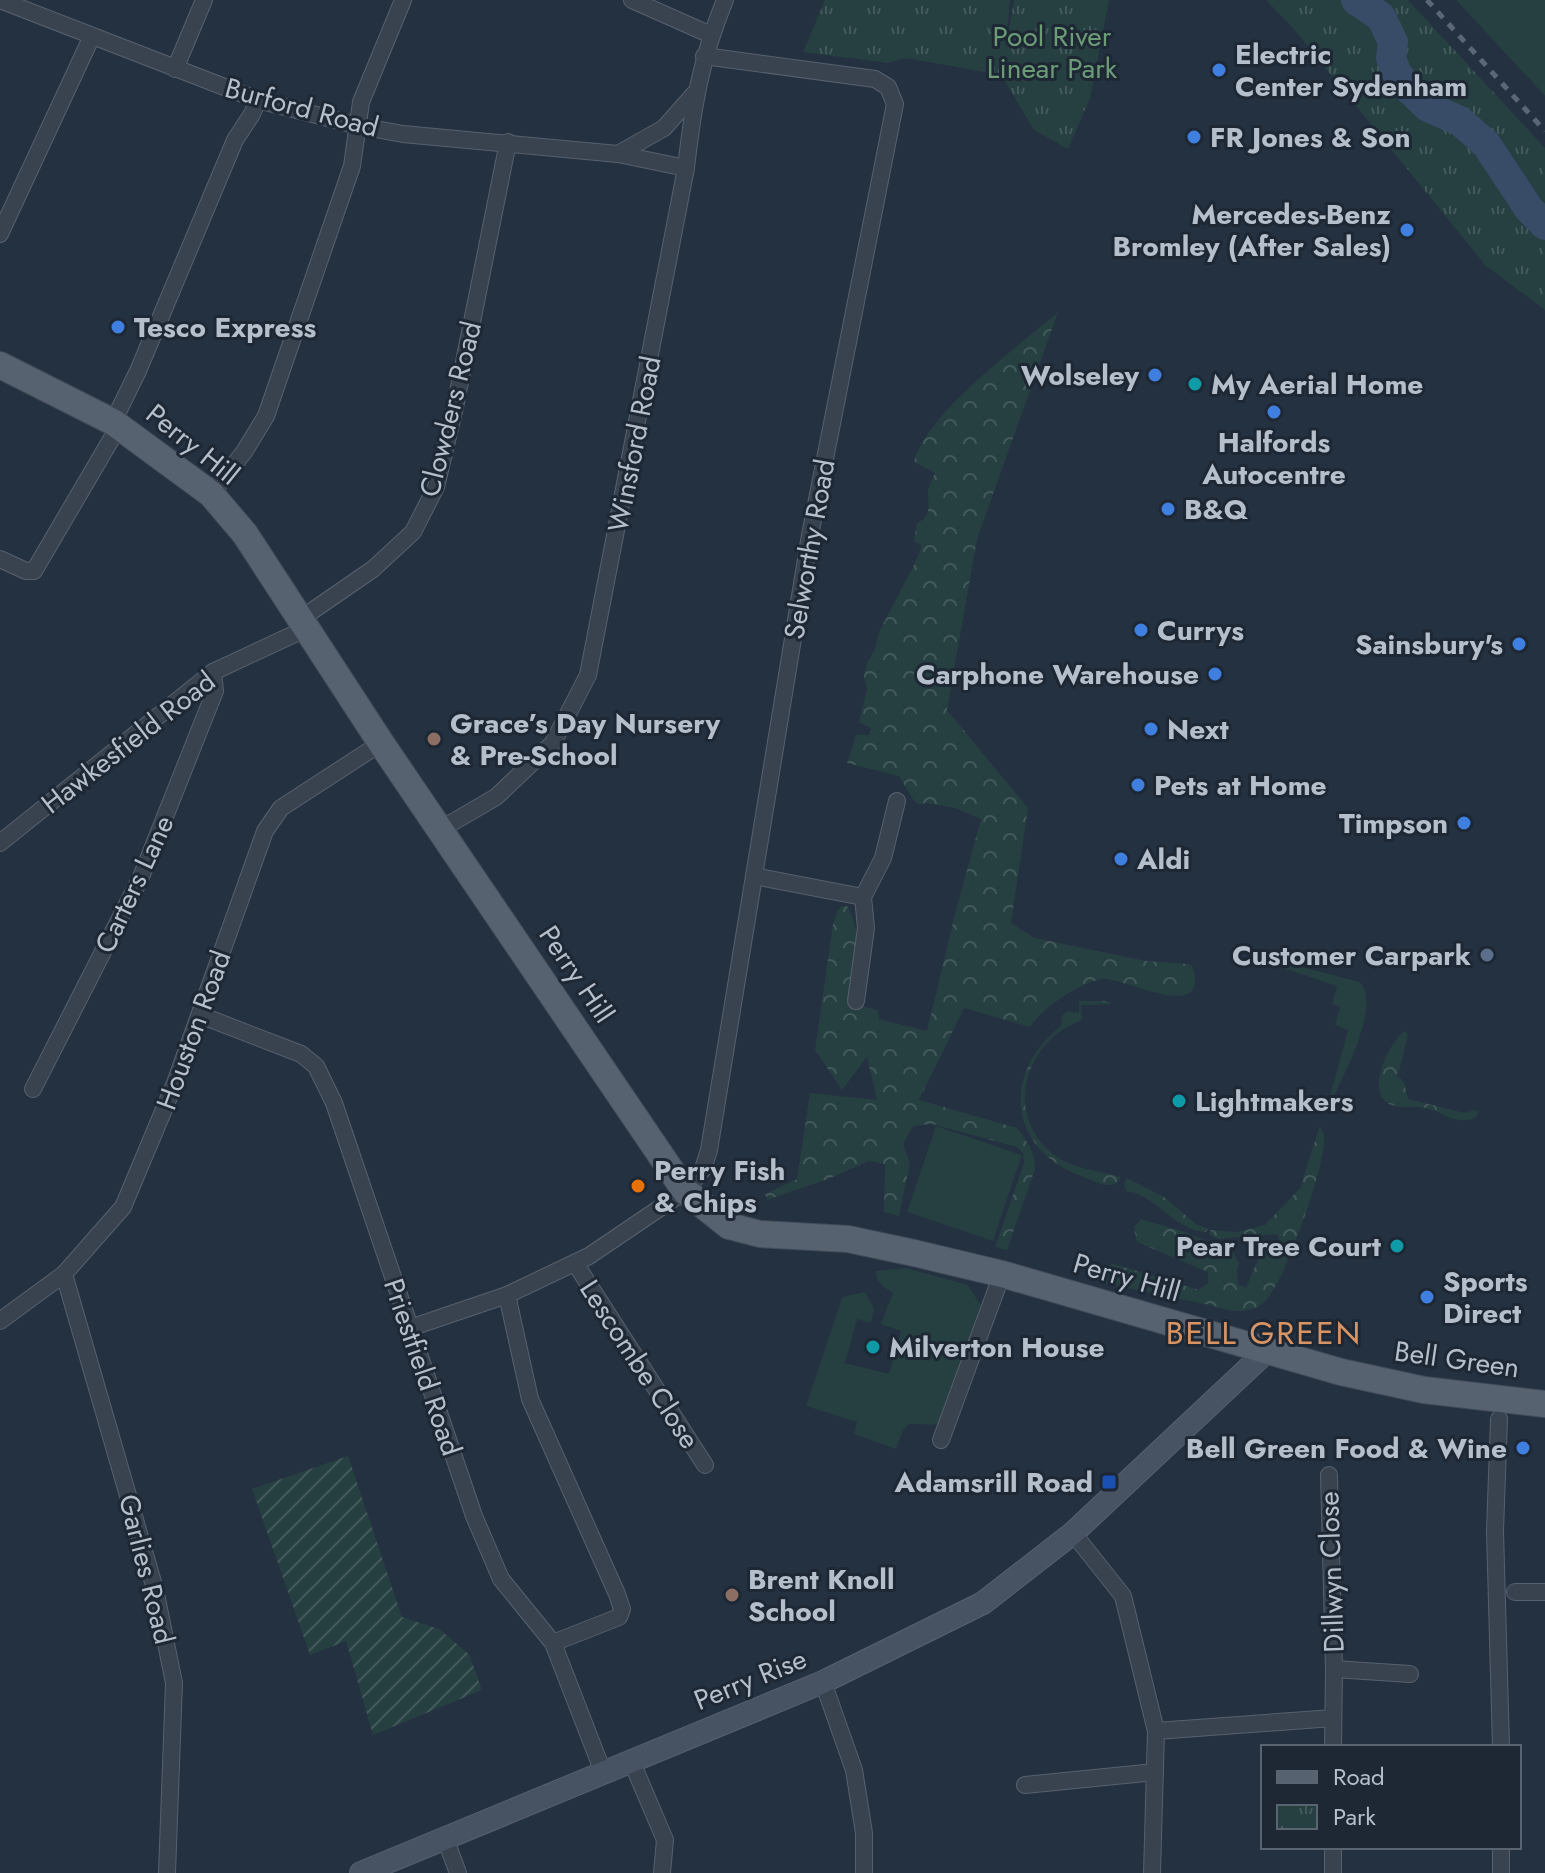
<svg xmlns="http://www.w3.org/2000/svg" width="1545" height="1873" font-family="Jost,sans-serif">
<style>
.grass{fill:#263f41}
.forest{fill:url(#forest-crowns)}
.park{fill:url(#park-tufts)}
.garden{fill:url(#garden-furrows)}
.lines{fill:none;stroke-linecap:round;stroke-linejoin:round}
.river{stroke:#384c68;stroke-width:30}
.street-casing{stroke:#57616e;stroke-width:18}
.secondary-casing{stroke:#57616e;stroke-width:24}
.primary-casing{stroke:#424c59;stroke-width:28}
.street{stroke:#394350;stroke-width:16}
.secondary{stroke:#475263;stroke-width:22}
.primary{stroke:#576270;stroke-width:26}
.rail{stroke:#5b6777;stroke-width:5;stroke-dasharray:8 8;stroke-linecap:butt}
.shop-dot{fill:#3f7fe0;stroke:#1e2835;stroke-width:3}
.culture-dot{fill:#0f9aa8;stroke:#1e2835;stroke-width:3}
.education-dot{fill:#8d6e63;stroke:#1e2835;stroke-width:3}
.service-dot{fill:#5c6f8a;stroke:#1e2835;stroke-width:3}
.food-dot{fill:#e8710a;stroke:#1e2835;stroke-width:3}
.transit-dot{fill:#1a4fb4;stroke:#1e2835;stroke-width:3}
.labels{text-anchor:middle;stroke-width:6;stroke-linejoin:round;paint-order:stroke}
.park-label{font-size:28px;fill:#6c9c76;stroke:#1e2835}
.poi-label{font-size:28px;font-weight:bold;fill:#b5becb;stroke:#1e2835;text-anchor:start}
.street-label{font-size:28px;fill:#b5becb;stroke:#1e2835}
.quarter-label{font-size:32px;letter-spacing:2px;fill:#d89463;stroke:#1e2835}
</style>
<defs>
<pattern id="forest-crowns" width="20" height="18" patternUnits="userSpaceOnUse" patternTransform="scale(2)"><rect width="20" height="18" fill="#263f41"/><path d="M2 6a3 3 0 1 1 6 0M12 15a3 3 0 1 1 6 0" fill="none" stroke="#43595b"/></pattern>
<pattern id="park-tufts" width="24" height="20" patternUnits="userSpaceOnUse" patternTransform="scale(2)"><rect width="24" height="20" fill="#263f41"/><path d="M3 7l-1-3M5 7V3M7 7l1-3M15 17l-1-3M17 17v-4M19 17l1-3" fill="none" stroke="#43595b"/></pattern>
<pattern id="garden-furrows" width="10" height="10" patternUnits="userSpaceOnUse" patternTransform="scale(2)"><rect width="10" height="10" fill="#263f41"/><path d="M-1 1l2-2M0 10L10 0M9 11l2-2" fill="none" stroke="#43595b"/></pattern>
</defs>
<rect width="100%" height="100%" fill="#243140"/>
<g class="grass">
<polygon points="1456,0 1545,0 1545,96"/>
<path d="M1290,964L1360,982C1383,1006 1338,1087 1325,1114L1348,1030L1335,1025L1340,1007L1332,1004L1337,986L1286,969Z"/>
<polygon points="936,1126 1022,1155 993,1241 907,1212"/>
<path d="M906,1268L968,1285L981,1306L939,1424C907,1428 909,1412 896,1449L854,1434L857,1422L806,1406L842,1297L865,1292L874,1310L871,1323L857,1319L845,1363L889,1374L901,1331L881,1324L893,1293C883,1286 876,1284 876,1271Z"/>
</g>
<g class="forest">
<path d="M1058,312L977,539L947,710L1028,808L1011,923L1035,938L1146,961L1187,964L1192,965C1212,1025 1127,979 1105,979C1084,979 1041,1009 1030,1027L964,1008L919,1100L1017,1128C1027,1141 1035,1152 1035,1169L1007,1250L995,1247L1024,1163L1023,1153L1017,1147L932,1124L913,1126L903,1144L910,1163L899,1216L884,1212L885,1164L869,1161L828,1179L767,1200L765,1194L797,1179L810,1093L877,1100L867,1057L842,1090L815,1050L833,924L838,910L842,906H847C865,936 854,971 849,1003L878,1010L879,1019L927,1031L956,910L981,819L955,808L925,803L921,805L914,801L899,776L847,763L856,735H869L871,728L859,722L867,690L864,676L867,663L875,649L879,632L913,567L922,546L914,541L917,523C932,516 928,507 928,493C928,486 932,480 935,473L914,462C927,412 1018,347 1058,312Z"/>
<path d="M1079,1001H1107L1112,1004L1081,1005L1082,1020C1024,1041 1001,1117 1057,1157C1075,1169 1100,1171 1121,1177L1116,1184L1110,1185C1100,1185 1091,1180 1081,1176C1008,1149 1001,1073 1061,1026L1062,1016L1067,1011L1079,1013Z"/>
<path d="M1404,1031L1408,1034L1398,1076L1404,1082L1408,1099L1464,1113L1475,1110L1478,1112L1476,1117C1458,1126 1446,1114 1429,1109C1417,1105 1403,1109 1392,1105C1363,1095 1389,1043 1404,1031Z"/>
<path d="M1320,1125C1321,1129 1323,1132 1324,1136C1328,1159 1282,1292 1262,1304C1247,1314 1230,1312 1214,1306L1100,1282V1268L1114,1264L1199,1290L1208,1283V1272L1137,1242L1134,1227L1141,1219L1185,1232L1234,1253L1239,1264L1237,1270L1238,1284L1246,1288L1261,1252L1273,1247L1279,1239L1277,1234L1218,1239L1210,1235V1230L1238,1232L1265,1225L1300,1188Z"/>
<path d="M1127,1178L1164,1197L1196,1224L1208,1229L1206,1232C1175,1231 1157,1195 1126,1191L1124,1183Z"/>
</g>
<g class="park">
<polygon points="825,0 1010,0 1005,53 1014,0 1109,0 1090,98 1068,149 1034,130 1001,75 906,58 888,63 803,52"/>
<polygon points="1266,0 1408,0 1545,148 1545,310 1486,266 1292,27"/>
</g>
<polygon class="garden" points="348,1456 402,1617 439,1629 469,1654 482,1690 373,1735 346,1641 310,1655 252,1489"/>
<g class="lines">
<polyline class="river" points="1356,0 1381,17 1393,42 1391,58 1396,72 1409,89 1428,107 1460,121 1486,144 1529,209 1545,225"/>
<g class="street-casing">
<g id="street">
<polyline points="0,0 258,100 359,126 403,134 618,154 686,168"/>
<polyline points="632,0 711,35"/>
<polyline points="175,69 204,0"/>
<polyline points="618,154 664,128 695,93"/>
<polyline points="0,234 92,36"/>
<polyline points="113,422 138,371 235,140 252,114 258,100"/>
<polyline points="211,494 244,452 266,416 352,166 361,102 403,0"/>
<polyline points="0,559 26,571 34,571 119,426"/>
<polyline points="299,620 373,569 413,532 436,487 455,407 508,142"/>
<path d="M441,829L496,797L553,743L588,675L686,168C693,106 701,58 725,0"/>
<polyline points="0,843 213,672 305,629"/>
<polyline points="754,876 863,897"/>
<polyline points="856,1001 866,928 863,897 883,858 897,801"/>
<polyline points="200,1015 301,1054 316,1066 334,1103 474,1516 501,1579 553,1643 603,1772"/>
<polyline points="33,1089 141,877 215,691 213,672"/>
<polyline points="575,1263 705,1465"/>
<polyline points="64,1274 155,1589 174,1683 167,1873"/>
<polyline points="507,1295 530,1399 617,1594 622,1609 619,1617 553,1643"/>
<polyline points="0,1321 64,1274 123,1207 175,1083 265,831 281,808 381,743"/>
<polyline points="410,1328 507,1295 589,1256 685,1191 703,1169 709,1150 810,535 895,104 888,87 875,79 704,56"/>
<polyline points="1499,1419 1495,1531 1501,1747"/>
<polyline points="941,1440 1002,1274"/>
<polyline points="1329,1475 1334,1669 1333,1747"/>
<polyline points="1073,1533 1123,1596 1156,1731 1152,1873"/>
<polyline points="1515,1592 1545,1592"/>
<polyline points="1334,1669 1410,1674"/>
<polyline points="823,1682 854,1770 864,1833 864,1873"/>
<polyline points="1156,1731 1333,1718"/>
<polyline points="631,1760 665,1840 662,1873"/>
<polyline points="1025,1785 1155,1772"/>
<polyline points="445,1838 458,1873"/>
<polyline points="1333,1847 1333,1873"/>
<polyline points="1501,1847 1501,1873"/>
</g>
</g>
<g class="secondary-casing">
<polyline id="secondary" points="361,1873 823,1682 983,1603 1073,1533 1267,1351"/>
</g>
<g class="primary-casing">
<polyline id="primary" points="0,365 113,422 211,494 245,534 381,743 685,1191 729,1226 760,1234 848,1239 914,1253 1002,1274 1341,1372 1424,1390 1545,1404"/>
</g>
<use href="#street" class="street"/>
<use href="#secondary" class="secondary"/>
<use href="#primary" class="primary"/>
<polyline class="rail" points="1427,0 1545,131"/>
</g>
<g class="shop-dot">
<circle cx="1219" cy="70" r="8"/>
<circle cx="1194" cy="137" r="8"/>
<circle cx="1407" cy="230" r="8"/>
<circle cx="118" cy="327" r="8"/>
<circle cx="1155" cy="375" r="8"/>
<circle cx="1274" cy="412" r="8"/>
<circle cx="1168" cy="509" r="8"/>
<circle cx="1141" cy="630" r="8"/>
<circle cx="1519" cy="644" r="8"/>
<circle cx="1215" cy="674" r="8"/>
<circle cx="1151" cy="729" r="8"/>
<circle cx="1138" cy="785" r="8"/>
<circle cx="1464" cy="823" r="8"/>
<circle cx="1121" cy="859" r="8"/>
<circle cx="1427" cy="1297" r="8"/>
<circle cx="1523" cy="1448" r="8"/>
</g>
<g class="culture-dot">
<circle cx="1195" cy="384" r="8"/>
<circle cx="1179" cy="1101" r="8"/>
<circle cx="1397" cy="1246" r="8"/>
<circle cx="873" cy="1347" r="8"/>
</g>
<g class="education-dot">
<circle cx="434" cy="739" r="8"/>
<circle cx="732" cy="1595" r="8"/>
</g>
<circle class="service-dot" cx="1487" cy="955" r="8"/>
<circle class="food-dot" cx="638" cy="1186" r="8"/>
<rect class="transit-dot" x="1101" y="1474" width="16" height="16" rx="4"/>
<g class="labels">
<g class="park-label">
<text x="1052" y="46">Pool River<tspan x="1052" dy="32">Linear Park</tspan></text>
</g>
<g class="poi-label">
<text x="1235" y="64">Electric<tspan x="1235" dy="32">Center Sydenham</tspan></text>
<text x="1210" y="147">FR Jones &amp; Son</text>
<text x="1391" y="224" text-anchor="end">Mercedes-Benz<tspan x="1391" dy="32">Bromley (After Sales)</tspan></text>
<text x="134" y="337">Tesco Express</text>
<text x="1139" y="385" text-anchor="end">Wolseley</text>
<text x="1211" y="394">My Aerial Home</text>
<text x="1274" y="452" text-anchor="middle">Halfords<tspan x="1274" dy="32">Autocentre</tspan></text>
<text x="1184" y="519">B&amp;Q</text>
<text x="1157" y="640">Currys</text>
<text x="1503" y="654" text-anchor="end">Sainsbury's</text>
<text x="1199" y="684" text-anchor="end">Carphone Warehouse</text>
<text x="450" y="733">Grace’s Day Nursery<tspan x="450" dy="32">&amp; Pre-School</tspan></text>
<text x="1167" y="739">Next</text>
<text x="1154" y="795">Pets at Home</text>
<text x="1448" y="833" text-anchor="end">Timpson</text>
<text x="1137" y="869">Aldi</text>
<text x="1471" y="965" text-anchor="end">Customer Carpark</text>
<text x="1195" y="1111">Lightmakers</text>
<text x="654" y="1180">Perry Fish<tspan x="654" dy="32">&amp; Chips</tspan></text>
<text x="1381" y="1256" text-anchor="end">Pear Tree Court</text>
<text x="1443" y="1291">Sports<tspan x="1443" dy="32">Direct</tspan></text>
<text x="889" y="1357">Milverton House</text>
<text x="1507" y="1458" text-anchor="end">Bell Green Food &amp; Wine</text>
<text x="1093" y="1492" text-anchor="end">Adamsrill Road</text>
<text x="748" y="1589">Brent Knoll<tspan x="748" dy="32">School</tspan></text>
</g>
<g class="street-label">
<text transform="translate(302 107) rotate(15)" y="10">Burford Road</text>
<text transform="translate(450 409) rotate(-76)" y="10">Clowders Road</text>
<text transform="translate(193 444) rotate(39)" y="10">Perry Hill</text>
<text transform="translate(634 444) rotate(-79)" y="10">Winsford Road</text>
<text transform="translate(809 549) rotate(-80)" y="10">Selworthy Road</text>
<text transform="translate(128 742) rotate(-38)" y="10">Hawkesfield Road</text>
<text transform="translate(134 884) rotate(-65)" y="10">Carters Lane</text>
<text transform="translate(577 974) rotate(56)" y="10">Perry Hill</text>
<text transform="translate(193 1030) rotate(-70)" y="10">Houston Road</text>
<text transform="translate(1127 1277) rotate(16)" y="10">Perry Hill</text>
<text transform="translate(1457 1359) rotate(8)" y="10">Bell Green</text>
<text transform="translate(640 1364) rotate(57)" y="10">Lescombe Close</text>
<text transform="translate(423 1367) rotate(71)" y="10">Priestfield Road</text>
<text transform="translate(147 1569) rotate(76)" y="10">Garlies Road</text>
<text transform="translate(1331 1572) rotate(-92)" y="10">Dillwyn Close</text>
<text transform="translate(750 1679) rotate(-22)" y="10">Perry Rise</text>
</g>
<g class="quarter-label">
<text x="1264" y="1344">BELL GREEN</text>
</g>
</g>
<rect x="1261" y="1745" width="260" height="104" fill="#1e2835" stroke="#5a6471" stroke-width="2"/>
<rect x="1277" y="1771" width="40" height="12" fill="#576270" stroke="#5a6471" stroke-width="2"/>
<text x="1333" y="1785" font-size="24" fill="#b5becb">Road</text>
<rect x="1277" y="1805" width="40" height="24" fill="url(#park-tufts)" stroke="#5a6471" stroke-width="2"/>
<text x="1333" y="1825" font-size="24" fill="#b5becb">Park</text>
</svg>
